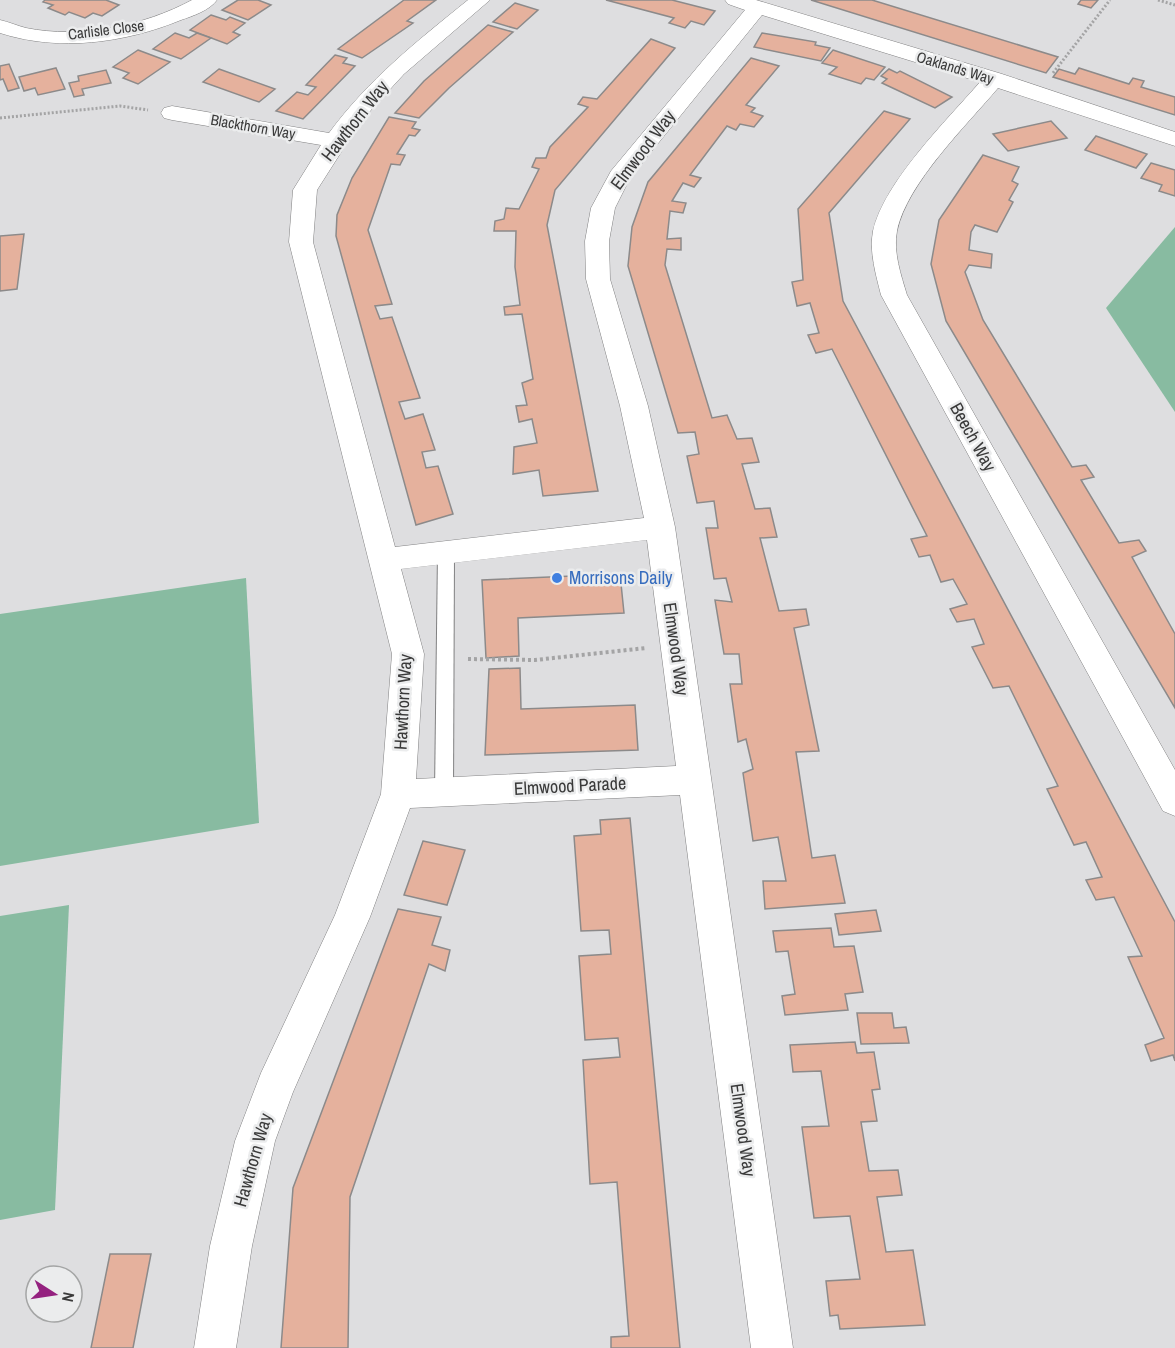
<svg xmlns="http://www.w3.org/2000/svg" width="1175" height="1348" font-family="'Archivo Narrow',sans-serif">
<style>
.green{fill:#88bba1}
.building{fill:#e5b19d;stroke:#8c8a8a;stroke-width:1.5}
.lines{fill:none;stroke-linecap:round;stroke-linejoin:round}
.service-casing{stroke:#818182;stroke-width:2}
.minor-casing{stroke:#818182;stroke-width:1}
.path-far1{stroke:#a4a4a5;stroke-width:3;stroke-dasharray:2 2;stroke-linecap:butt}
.path{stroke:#a4a4a5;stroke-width:4;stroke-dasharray:3 3;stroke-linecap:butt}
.service{fill:#fff;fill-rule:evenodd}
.minor{fill:#fff;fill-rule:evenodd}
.shop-dot{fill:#3f7fe0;stroke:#ebeced;stroke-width:2}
.labels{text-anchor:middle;stroke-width:5;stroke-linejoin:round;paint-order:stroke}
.far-street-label{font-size:15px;fill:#3a3a3a;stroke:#ebeced}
.street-label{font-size:18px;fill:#3a3a3a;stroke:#ebeced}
.shop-label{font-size:18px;fill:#366cbe;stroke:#ebeced;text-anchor:start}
</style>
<rect width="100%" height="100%" fill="#dedee0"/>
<g class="green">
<polygon points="1175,227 1175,412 1106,308"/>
<polygon points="246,578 259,823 0,866 0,614"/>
<polygon points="69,905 55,1210 0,1220 0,916"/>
</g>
<g class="building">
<polygon points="45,0 106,0 119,5 102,16 93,13 85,18 69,12 65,15 48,8 53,5 43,2"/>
<polygon points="238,0 258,0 271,5 248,20 222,10"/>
<polygon points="404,0 436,0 407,21 413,23 362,58 338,49"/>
<polygon points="606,0 672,0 715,11 704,25 691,21 685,28 669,23 674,18"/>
<polygon points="811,0 872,0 1058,57 1046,73"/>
<polygon points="1081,0 1098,0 1091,8 1078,4"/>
<polygon points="515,3 538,10 517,29 493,22"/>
<polygon points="211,15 226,20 230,17 245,23 233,32 240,35 227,44 190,30"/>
<polygon points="488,25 513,32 449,88 419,118 395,113 424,81"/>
<polygon points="175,33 189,38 197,33 211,38 181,59 153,49"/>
<polygon points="762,33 816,42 815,45 830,48 821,61 754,47"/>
<polygon points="651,39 675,48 555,190 547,225 598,491 543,496 539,470 513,474 514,447 537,443 532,419 519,422 516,406 527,405 522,383 533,379 522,314 505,315 504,307 520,305 515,267 516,231 494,231 495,221 504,219 506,208 519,209 539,169 532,167 536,158 546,158 550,147 588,107 578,104 583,97 597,99"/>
<polygon points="138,50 170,62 138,84 123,78 129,73 113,67"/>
<polygon points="833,50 885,67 874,80 866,78 861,84 829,74 837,67 822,63"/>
<polygon points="335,55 347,58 343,63 355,66 303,119 276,111 297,92 308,95 316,87 306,85"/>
<polygon points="751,58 779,66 746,105 755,108 751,112 763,116 754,127 740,124 736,130 727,126 690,175 701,178 694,187 683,183 672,201 686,203 683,213 670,211 667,239 681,238 681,250 667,249 665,265 712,418 727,415 737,439 752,438 759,462 742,464 755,509 770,508 777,537 760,538 779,611 806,609 809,625 794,628 819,751 796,752 812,858 835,855 845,903 765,909 763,881 786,881 778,837 753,841 743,773 753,769 746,739 738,742 730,684 742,684 739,654 724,654 715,600 732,602 726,578 714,579 706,528 718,528 714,501 697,503 687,456 699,454 695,432 678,433 628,266 632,227 648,182"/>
<polygon points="9,64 19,88 8,91 3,79 0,80 0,66"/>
<polygon points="56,68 65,89 38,95 35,88 24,91 19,77"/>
<polygon points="1079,68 1129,84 1133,78 1144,81 1141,87 1175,97 1175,115 1053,77 1059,69 1075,74"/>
<polygon points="219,69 275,89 259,102 203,82"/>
<polygon points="889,69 897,73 900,71 952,97 935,108 882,83 887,79 881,76"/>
<polygon points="106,70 111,83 82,89 84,95 74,97 69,83 79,81 78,76"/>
<polygon points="884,111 910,119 829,213 843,301 1175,922 1175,1061 1173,1055 1151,1061 1145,1045 1164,1038 1128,957 1142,956 1114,897 1096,900 1086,880 1102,877 1086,842 1074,845 1047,789 1058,786 1009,686 993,688 972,647 984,644 974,619 957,622 950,609 967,604 953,579 941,582 930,555 919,557 911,539 927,536 832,349 816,353 808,335 819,333 810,303 797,306 792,282 803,280 798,209"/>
<polygon points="389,117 416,122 412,128 420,130 415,136 409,135 397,154 405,155 400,165 391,164 368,230 392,304 375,306 380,319 392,317 420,398 399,402 405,419 423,414 435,450 422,452 426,468 438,466 453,514 416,525 336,236 337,215 352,178"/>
<polygon points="1051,121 1067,138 1008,151 993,134"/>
<polygon points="1096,136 1147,154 1136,168 1085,150"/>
<polygon points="983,155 1019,167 1012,181 1018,184 1009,200 1013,202 997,232 975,225 971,232 969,250 992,254 991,268 969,265 965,272 983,320 1072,467 1086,465 1094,477 1081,480 1119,543 1139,540 1146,551 1132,557 1175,634 1175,708 946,321 931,264 939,220"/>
<polygon points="1151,163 1175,170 1175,196 1159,191 1162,185 1141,178"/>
<polygon points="24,234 17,289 0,291 0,236"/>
<polygon points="620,574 624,613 518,618 519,656 486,658 482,580"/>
<polygon points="520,668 521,709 635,705 638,750 485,755 489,669"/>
<polygon points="630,818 680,1348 611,1348 611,1337 629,1336 617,1182 590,1184 583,1060 620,1057 618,1038 585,1040 579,956 611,954 609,930 581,931 574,836 601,834 600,820"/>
<polygon points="423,841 465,850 447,905 404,895"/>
<polygon points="398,909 441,917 432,945 450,950 445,971 429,964 350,1197 348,1348 281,1348 293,1188"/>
<polygon points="876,910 881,931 839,935 835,914"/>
<polygon points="831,928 834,947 854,946 863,992 845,994 848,1010 785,1015 782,996 795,994 788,951 776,952 773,931"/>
<polygon points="857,1013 892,1013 894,1028 906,1027 909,1043 861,1044"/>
<polygon points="855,1042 857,1053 874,1052 880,1089 872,1090 877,1121 861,1122 869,1171 898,1170 902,1195 877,1197 886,1252 913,1250 925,1325 840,1329 838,1315 830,1316 826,1281 860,1279 850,1216 814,1218 802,1127 829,1126 821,1071 793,1072 790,1045"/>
<polygon points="110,1254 151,1254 133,1348 91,1348"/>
</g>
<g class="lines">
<g class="service-casing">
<polygon id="service" points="446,546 451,548 454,552 453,792 450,797 444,800 438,797 435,792 438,552 441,548"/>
</g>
<g class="minor-casing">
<g id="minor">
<path d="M192,0H217C210,10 193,16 181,20C125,43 59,52 0,33V20C9,22 18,26 26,28C80,39 144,26 192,0Z"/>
<path d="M468,0H490L404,74L361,121L317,190L313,242L395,547L644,518L620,406L586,279L585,241L591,208L611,171L745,10L728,4L725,0H756L1002,74L1175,132V146L998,88C967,125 907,183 897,231C893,252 901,275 907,295L1175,770V816L1163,811L881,295C876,275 869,252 873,231C884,182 947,120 980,82L762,15L630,178L615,208L609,241L610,279L648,406L675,527L793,1348H751L680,795L410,808L370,917L293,1092L275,1141L252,1246L236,1348H194L210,1246L235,1141L261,1073L335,915L381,794L392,654L289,242L293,190L321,145L172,120L164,118L161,113L164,108L172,106L329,133C369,79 416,42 468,0ZM647,540L676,766L416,779L424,654L401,569Z"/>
</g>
</g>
<g class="path-far1">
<polyline points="1158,0 1175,5"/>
<polyline points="1053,73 1110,0"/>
<polyline points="0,118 120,106 148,110"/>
</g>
<polyline class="path" points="468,659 535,660 646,648"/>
<use href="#service" class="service"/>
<use href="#minor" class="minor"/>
</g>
<circle class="shop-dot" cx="557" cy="578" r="6"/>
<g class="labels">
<g class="far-street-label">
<text transform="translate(106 30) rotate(-7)" y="5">Carlisle Close</text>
<text transform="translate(955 68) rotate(17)" y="5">Oaklands Way</text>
<text transform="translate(253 127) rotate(10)" y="5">Blackthorn Way</text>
</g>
<g class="street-label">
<text transform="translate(355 121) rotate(-52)" y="6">Hawthorn Way</text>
<text transform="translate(643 150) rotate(-53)" y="6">Elmwood Way</text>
<text transform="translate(973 437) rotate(61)" y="6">Beech Way</text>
<text transform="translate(676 649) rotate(82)" y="6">Elmwood Way</text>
<text transform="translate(403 702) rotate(-87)" y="6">Hawthorn Way</text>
<text transform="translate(570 786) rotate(-3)" y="6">Elmwood Parade</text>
<text transform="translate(743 1130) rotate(82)" y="6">Elmwood Way</text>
<text transform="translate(253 1160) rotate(-74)" y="6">Hawthorn Way</text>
</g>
<g class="shop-label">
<text x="569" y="584">Morrisons Daily</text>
</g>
</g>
<g transform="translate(54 1294) rotate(102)"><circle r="28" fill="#ebeced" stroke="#a4a5a5" stroke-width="1.5"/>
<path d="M0-4.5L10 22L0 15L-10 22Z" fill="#94217f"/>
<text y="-9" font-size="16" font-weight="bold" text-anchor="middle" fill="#3a3a3a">N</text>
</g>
</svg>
